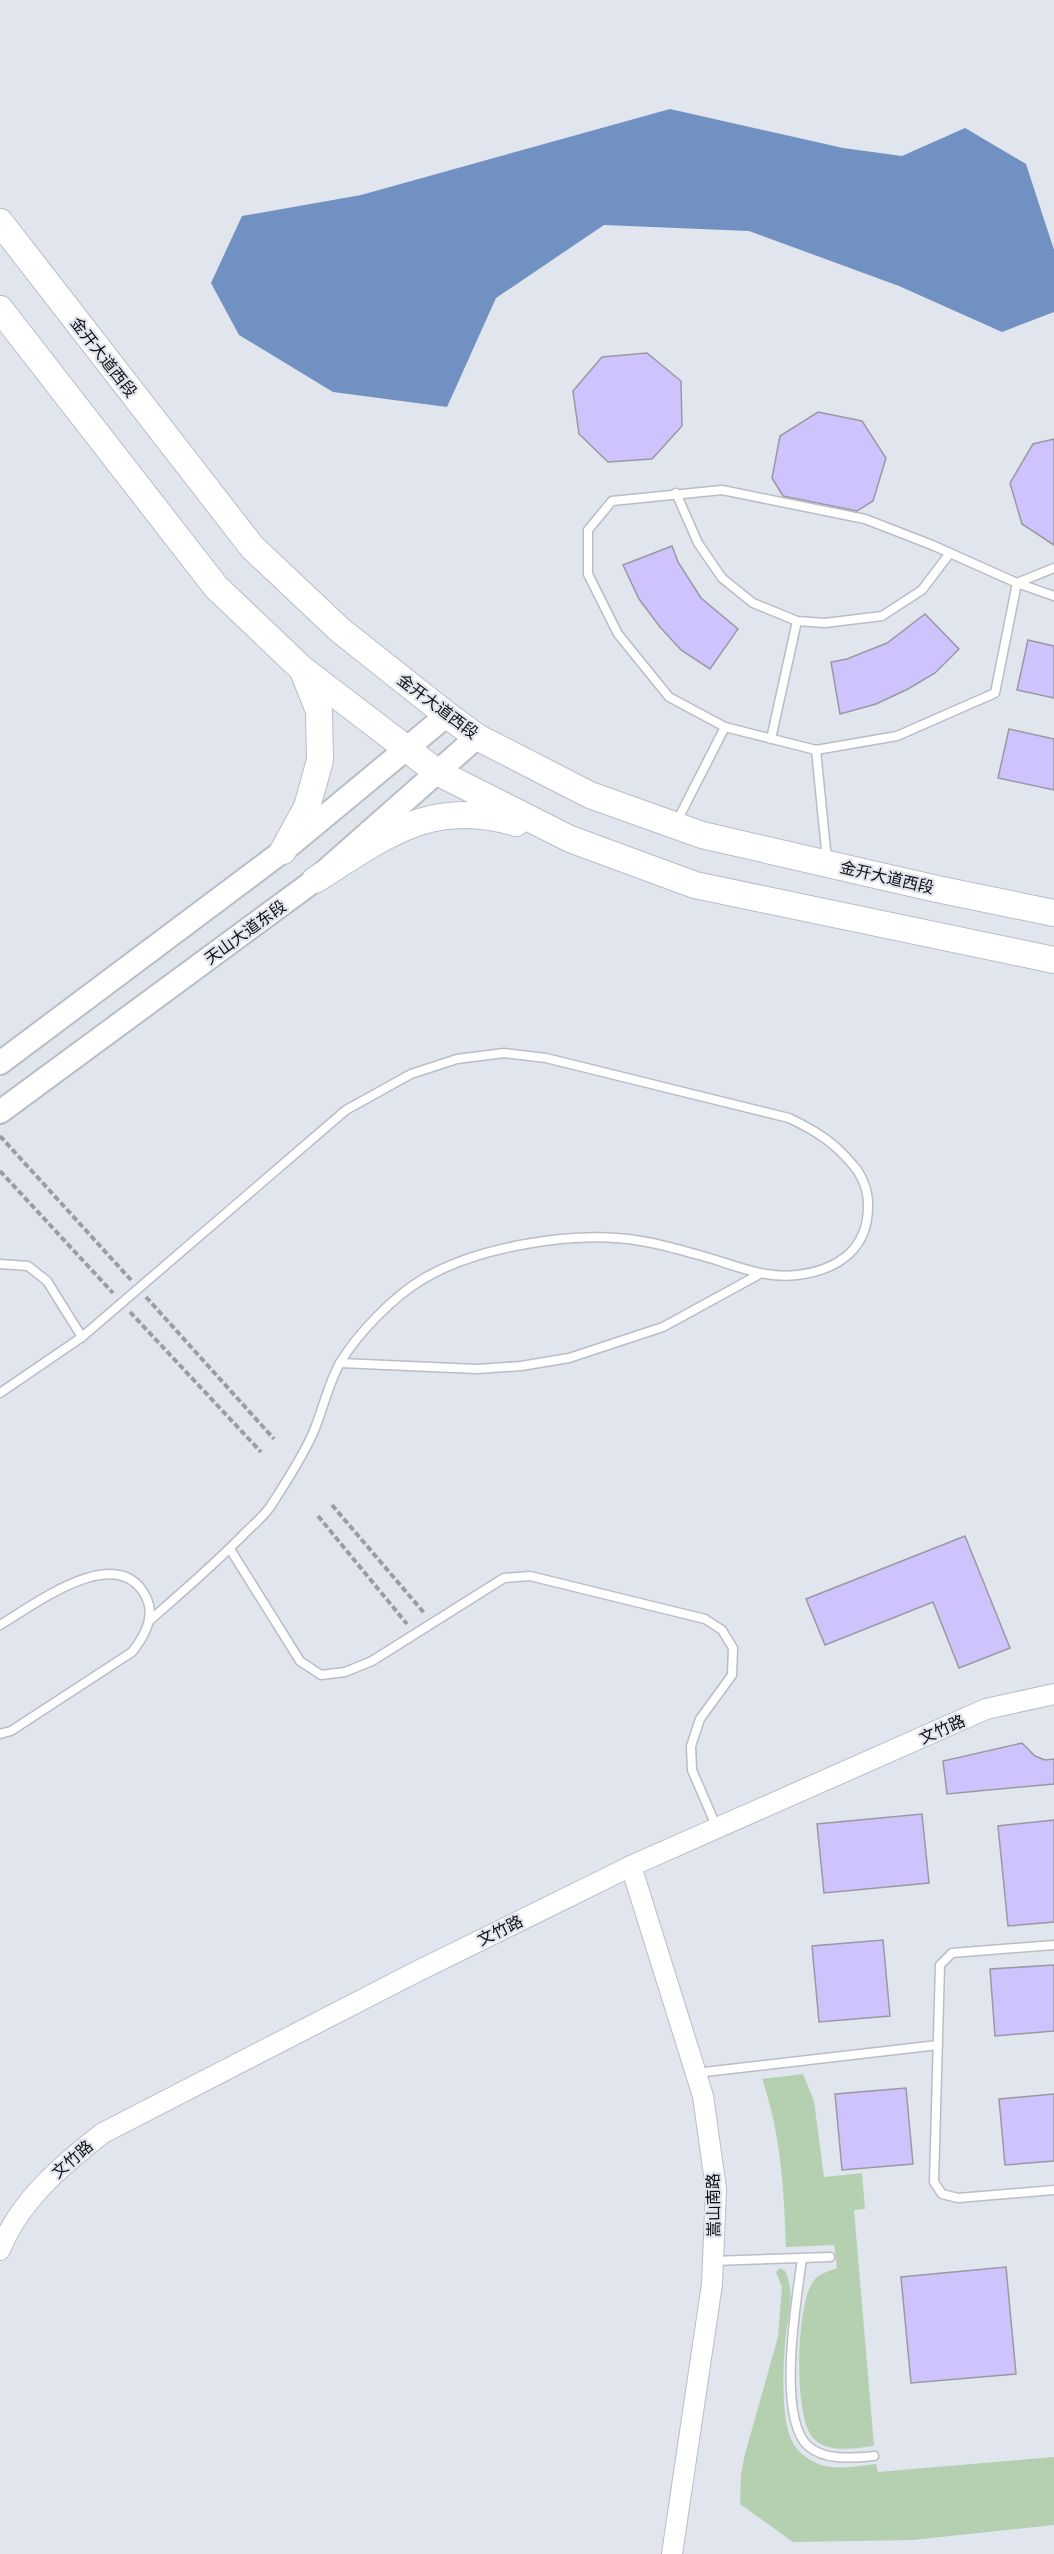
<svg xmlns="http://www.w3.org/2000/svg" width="1054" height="2554" font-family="'Golos Text','Noto Sans SC',sans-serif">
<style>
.green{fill:#b5d0b1}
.water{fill:#7091c1}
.building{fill:#cec3fd;stroke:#9a99a1;stroke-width:1.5}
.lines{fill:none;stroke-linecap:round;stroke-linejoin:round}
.service-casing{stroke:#b9bdc5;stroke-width:11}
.tertiary-casing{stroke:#b9bdc5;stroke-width:22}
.secondary-casing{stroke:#b9bdc5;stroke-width:26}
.primary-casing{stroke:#b9bdc5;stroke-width:28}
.path{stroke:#9a9da3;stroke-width:4;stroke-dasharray:6 3;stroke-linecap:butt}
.service{stroke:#fff;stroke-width:8}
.tertiary{stroke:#fff;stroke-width:20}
.secondary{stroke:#fff;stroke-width:22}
.primary{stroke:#fff;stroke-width:26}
.labels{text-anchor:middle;stroke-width:4.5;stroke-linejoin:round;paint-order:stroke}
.street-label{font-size:16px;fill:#0d0e11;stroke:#e1e5ed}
</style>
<rect width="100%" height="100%" fill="#e1e5ed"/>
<g class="green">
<path d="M803,2074L814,2101L824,2177L862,2173L865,2209L854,2210L874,2446C856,2448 827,2454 813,2438C793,2415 797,2310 811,2285C816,2274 827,2272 837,2268L834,2245L786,2247C784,2189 781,2134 762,2079Z"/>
<path d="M780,2268L785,2271C795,2291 789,2313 786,2334C783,2361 780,2420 793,2443C798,2453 810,2461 821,2465C838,2470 859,2466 876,2464L878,2472L1054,2457V2525L913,2540L793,2542L740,2504L741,2474L745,2454L778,2337L782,2287L776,2272Z"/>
</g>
<polygon class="water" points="670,109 843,148 902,156 965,128 1026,164 1054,250 1054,312 1002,332 899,286 749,231 604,225 496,298 447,407 333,392 239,335 211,283 242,216 361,195"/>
<g class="building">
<polygon points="647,353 681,381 682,426 652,459 608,462 579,434 573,391 602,357"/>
<polygon points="818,412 862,421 886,458 873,501 857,511 783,496 772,478 780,436"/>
<polygon points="1054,439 1054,545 1022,524 1010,483 1033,444"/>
<polygon points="672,546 678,562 701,598 738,629 710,669 681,650 660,627 639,599 623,565"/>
<polygon points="925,614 959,649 935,673 908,689 876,704 840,714 831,662 847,659 887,643"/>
<polygon points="1028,640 1054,646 1054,698 1017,690"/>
<polygon points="1009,729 1054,739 1054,790 998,778"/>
<polygon points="965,1536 1010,1648 959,1668 933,1602 825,1645 806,1599"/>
<polygon points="1022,1743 1035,1756 1045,1760 1054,1759 1054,1784 947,1794 943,1761"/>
<polygon points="922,1814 929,1883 824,1893 817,1824"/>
<polygon points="1054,1820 1054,1922 1008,1926 998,1826"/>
<polygon points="883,1940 890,2016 819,2022 812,1946"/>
<polygon points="1054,1965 1054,2031 995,2036 990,1969"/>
<polygon points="906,2088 913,2164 842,2170 835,2094"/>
<polygon points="1054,2094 1054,2161 1005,2165 999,2099"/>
<polygon points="1006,2267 1016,2374 911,2383 901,2277"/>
</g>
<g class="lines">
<g class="service-casing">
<g id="service">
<polyline points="676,493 698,543 722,578 753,603 797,621 825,623 882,616 922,590 950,553"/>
<polyline points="1017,583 995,693 897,736 816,750 725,727 669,697 618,634 588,574 588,530 612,501 722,490 865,519 932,545 1017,583 1054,596"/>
<polyline points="1017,583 1054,568"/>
<polyline points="771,739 797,621"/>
<polyline points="816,750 827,860"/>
<polyline points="676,823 725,727"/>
<polyline points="0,1264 28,1266 47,1281 82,1337"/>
<polyline points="340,1363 477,1369 521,1366 569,1358 663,1327 758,1275"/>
<path d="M0,1393L82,1337L346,1110L411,1074L457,1059L504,1053L546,1058L789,1118C816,1131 834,1142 853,1165C862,1175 868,1190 868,1204C869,1248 839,1270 797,1275C761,1279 733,1264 699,1255C680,1250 661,1244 641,1241C577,1230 478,1246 423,1279C394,1296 357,1334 340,1363C328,1384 323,1410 313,1433C302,1458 285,1484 270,1507C263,1517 253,1525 244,1534C214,1565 181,1593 149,1621"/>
<polyline points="230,1549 300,1661 321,1675 345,1672 372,1661 504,1578 530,1576 705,1619 722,1630 733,1648 732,1675 700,1719 691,1746 692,1770 717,1828"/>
<path d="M0,1625C34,1605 118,1540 146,1597C156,1616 144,1637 132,1652L11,1731L0,1734"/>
<polyline points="1054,1945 952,1953 940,1965 934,2182 942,2194 958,2198 1054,2190"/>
<polyline points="696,2073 938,2045"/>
<path d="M802,2258C797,2298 776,2416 808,2446C825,2461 853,2458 874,2456"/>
<polyline points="713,2261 830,2257"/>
</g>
</g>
<g class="tertiary-casing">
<g id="tertiary">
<polyline points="631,1866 703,2096 716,2189 712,2284 672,2554"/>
<path d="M0,2250C20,2200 62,2165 103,2133L414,1973L631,1866L986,1709L1054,1694"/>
</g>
</g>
<g class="secondary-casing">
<g id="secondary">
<polyline points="0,1063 283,851 447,715"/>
<polyline points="0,1112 315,880 477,737"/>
</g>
</g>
<g class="primary-casing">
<g id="primary">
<polyline points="0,222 252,547 340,630 447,715 477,737 590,795 702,835 937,889 1054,913"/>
<polyline points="0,309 216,587 301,668 437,772 570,839 695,885 1054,960"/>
<polyline points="283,851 307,807 320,760 319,711 303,671"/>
<path d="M315,880C384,837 430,797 516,823"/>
</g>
</g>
<g class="path">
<polyline points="0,1136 131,1280"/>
<polyline points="0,1171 113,1293"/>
<polyline points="146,1297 274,1439"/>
<polyline points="130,1312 261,1452"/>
<polyline points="332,1505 425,1614"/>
<polyline points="318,1516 407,1624"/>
</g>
<use href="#service" class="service"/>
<use href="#tertiary" class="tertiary"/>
<use href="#secondary" class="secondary"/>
<use href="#primary" class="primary"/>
</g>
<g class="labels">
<g class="street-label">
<text transform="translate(104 357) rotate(52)" y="6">金开大道西段</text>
<text transform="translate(438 706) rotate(37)" y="6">金开大道西段</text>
<text transform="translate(887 877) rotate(13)" y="6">金开大道西段</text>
<text transform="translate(245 932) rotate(-36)" y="6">天山大道东段</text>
<text transform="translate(942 1729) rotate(-24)" y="6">文竹路</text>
<text transform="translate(500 1930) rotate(-26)" y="6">文竹路</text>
<text transform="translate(72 2159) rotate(-41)" y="6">文竹路</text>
<text transform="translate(713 2205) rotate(-91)" y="6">嵩山南路</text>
</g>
</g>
</svg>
